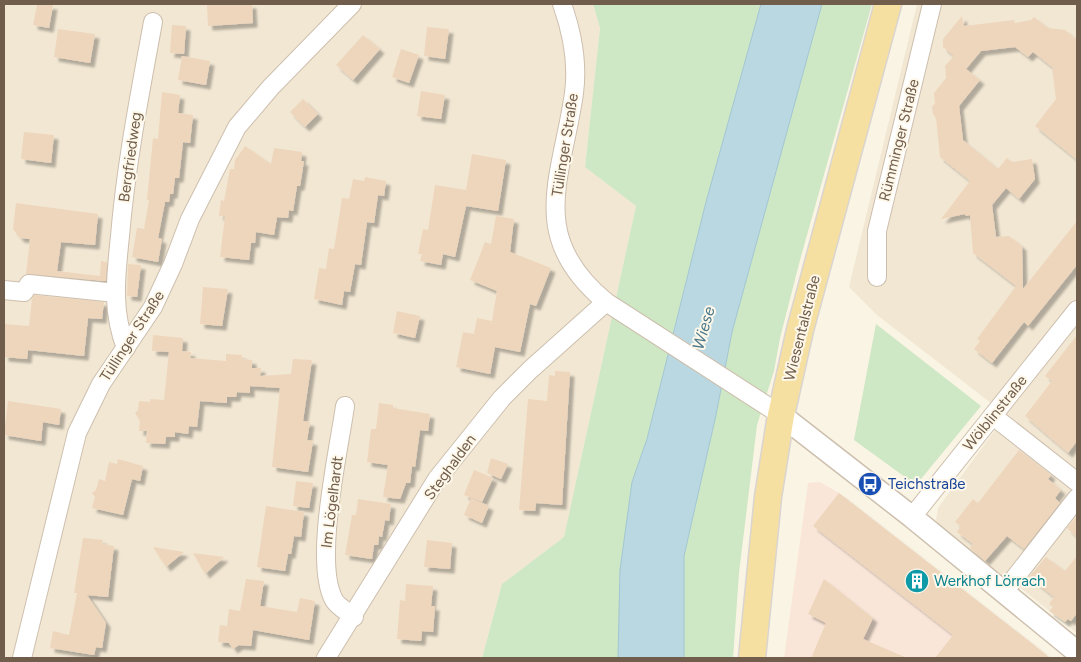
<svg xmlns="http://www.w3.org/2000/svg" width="1081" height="662" font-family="Figtree,sans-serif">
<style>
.residential{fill:#f2e7d3}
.commercial{fill:#fae6d8}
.green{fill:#cee7c4}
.water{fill:#bad8e2;stroke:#a1c6d3}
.building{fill:#eed6bd;filter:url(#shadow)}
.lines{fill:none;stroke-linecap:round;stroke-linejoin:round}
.minor-casing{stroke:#cdbfae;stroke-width:20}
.tertiary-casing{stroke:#cdbfae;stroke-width:24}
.primary-casing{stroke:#dad5d0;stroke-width:29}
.minor{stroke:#fff;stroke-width:18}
.tertiary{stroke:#fff;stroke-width:21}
.primary{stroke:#f5dfa1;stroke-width:26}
.labels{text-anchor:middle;stroke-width:4;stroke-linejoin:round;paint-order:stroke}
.street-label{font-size:15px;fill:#715d4b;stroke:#fef8ea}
.transit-label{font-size:15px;fill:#164399;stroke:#fef8ea;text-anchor:start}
.culture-label{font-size:15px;fill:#0d838f;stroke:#fef8ea;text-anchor:start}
.water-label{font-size:16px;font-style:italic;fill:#4a788a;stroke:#fef8ea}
</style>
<defs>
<filter id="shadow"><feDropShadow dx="4.5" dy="4.5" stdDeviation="1" flood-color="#0004"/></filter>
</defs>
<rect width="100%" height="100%" fill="#faf4e4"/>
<g class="residential">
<polygon points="4,4 593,4 600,28 585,167 636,206 564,537 502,584 482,658 4,658"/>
<polygon points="917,4 1077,4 1077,633 1018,586 945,533 939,528 936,520 938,508 995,430 1009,417 877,315 849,287"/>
</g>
<polygon class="commercial" points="820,482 839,493 1050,658 784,658 808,483"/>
<g class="green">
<polygon points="593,4 761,4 706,202 647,439 632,482 620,570 618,658 482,658 502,584 564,537 636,206 585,167 600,28"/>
<polygon points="822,4 872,4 800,260 780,338 774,371 757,425 739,573 733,658 684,658 684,556 716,415 732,332"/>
<polygon points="876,324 981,406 916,485 854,440"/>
</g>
<polygon class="water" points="761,4 822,4 732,332 716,415 684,556 684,658 618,658 620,570 632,482 647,439 706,202"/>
<g class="building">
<polygon points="207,4 252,4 253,23 208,26"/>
<polygon points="37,5 53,5 49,28 33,25"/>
<polygon points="962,16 964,26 1014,20 1015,23 1031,20 1034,17 1048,28 1065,30 1077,40 1077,160 1035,126 1056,99 1052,67 1033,52 1028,57 1015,47 981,51 966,69 980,80 959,106 963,140 998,169 1007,158 1012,162 1032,159 1035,179 1019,199 1006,188 992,205 996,237 1009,236 1022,246 1023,289 1077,221 1077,265 1028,326 1024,322 992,363 974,349 980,341 977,339 1016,286 973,253 970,215 966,216 965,214 941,219 970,181 940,157 936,118 933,114 932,107 935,103 934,93 946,78 945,66 954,56 943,47 943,39"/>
<polygon points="172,25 186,26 184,54 170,53"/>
<polygon points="427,27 449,29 445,59 424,56"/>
<polygon points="58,29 95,34 90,63 54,57"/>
<polygon points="363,35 380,49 353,80 336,65"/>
<polygon points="401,49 419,55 409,83 392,77"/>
<polygon points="182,56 210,61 206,85 178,80"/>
<polygon points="421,91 445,95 441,119 417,116"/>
<polygon points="162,92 180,95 178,113 193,115 190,143 183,142 179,178 175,178 173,194 170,194 169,202 165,202 158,238 162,239 158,262 132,257 137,228 144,229 149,200 147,200 153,138 158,139"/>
<polygon points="303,99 318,114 305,127 290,112"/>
<polygon points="24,132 54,135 51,163 21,159"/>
<polygon points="245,146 271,164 274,148 302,152 301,161 304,161 300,186 297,186 293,211 289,210 288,218 277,217 274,235 256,232 255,243 251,243 249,260 220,257 225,216 219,216 221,200 224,201 230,169 234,169 235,160"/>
<polygon points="472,154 506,160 498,211 466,206 455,257 443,254 441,265 420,261 422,254 418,254 423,229 428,230 435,185 466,190"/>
<polygon points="365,177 386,181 384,196 378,195 374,223 367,222 361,265 355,264 350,292 344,291 342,305 314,299 319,268 326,269 329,248 334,249 342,198 349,199 353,179 364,181"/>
<polygon points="16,203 98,214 95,245 61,242 57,271 100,276 101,261 107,262 106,281 26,274 30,239 20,238 13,229"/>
<polygon points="496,216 514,219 510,252 551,268 536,306 530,304 520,352 495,347 490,374 456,367 463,332 474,334 477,318 492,321 497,291 470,280 485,242 491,244"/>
<polygon points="128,264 141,265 137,297 127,296"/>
<polygon points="203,287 228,289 222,326 200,324"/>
<polygon points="34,295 104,302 102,319 88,318 84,356 28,350 27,359 4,357 4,324 29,326 32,299"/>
<polygon points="397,311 420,316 415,338 393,333"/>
<polygon points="153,335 183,338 182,351 191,352 190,358 226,361 226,354 242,355 242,359 252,360 252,368 261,368 260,376 291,374 293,359 312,360 303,421 310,422 307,440 313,441 308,472 272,467 280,388 250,386 250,393 237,392 236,397 227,397 227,403 200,401 197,427 189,426 188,434 175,432 175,437 166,437 165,444 146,443 147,431 139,431 140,421 135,413 138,410 139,401 150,402 150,399 164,400 169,352 152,351"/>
<polygon points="1077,335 1077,441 1068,453 1025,416 1052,381 1045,376"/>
<polygon points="555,371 570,372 562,505 536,503 535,511 519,510 528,399 547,401 549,375 555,376"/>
<polygon points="8,401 61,409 59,425 43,422 41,441 4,435"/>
<polygon points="379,403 393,405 393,408 430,414 428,431 420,430 415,467 412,466 410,483 406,483 400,499 383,497 388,465 367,462 371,429 376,429"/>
<polygon points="1019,450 1051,475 1048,479 1061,490 1055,498 1060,503 1024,549 1007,536 985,561 970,548 973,544 957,532 961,526 955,522 973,499 978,503"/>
<polygon points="491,458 508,464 501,479 487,473"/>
<polygon points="118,459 143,466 140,481 132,479 123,515 92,508 95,497 92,493 96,490 99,479 105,481 109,462 117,464"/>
<polygon points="474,470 493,478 482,502 464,495"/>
<polygon points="296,481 313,483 309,508 293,506"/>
<polygon points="839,493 1029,641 1050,658 935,658 953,635 813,526"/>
<polygon points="471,498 489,506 482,523 464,515"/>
<polygon points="358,499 391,504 389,521 385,520 382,537 379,536 378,545 374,545 372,559 345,555 352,515 356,515"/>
<polygon points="266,506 304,512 301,537 294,536 291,554 288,554 285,571 257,567"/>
<polygon points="1077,516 1077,537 1067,528"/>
<polygon points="83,538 103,540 102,544 114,546 108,597 87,595 106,623 102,648 96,647 94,655 50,648 53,631 69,635 77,593 74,593"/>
<polygon points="427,540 452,543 450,569 424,567"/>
<polygon points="153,547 184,552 166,567"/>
<polygon points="193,553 224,557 205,574"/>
<polygon points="1077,556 1077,613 1071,621 1068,619 1065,622 1049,611 1053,607 1049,604 1054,597 1029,577 1046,557 1065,571"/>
<polygon points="246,579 264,581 260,606 297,612 300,598 315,601 309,640 253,630 251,646 239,645 233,649 229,643 218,642 220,625 227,626 229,609 240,611"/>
<polygon points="824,579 873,618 863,639 907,658 811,658 826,623 808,614"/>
<polygon points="406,584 433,586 431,606 435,606 433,632 422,631 421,641 397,639 400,600 405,601"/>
</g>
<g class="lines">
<g class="minor-casing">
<g id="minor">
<path d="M562,4C572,32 578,63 574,93C562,178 526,236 606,302L781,415"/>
<polyline points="877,277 877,231 932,4"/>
<polyline points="4,290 24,292 29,284 116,293"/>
<path d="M126,348C111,310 116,275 120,236C126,164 140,93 153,22"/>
<path d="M345,406C339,450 313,562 334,600C337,606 348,612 354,617"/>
<polyline points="993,416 1077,482"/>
<polyline points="912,517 1077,310"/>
<polyline points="1003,593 1077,498"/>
<polyline points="22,658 77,433 101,384 153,307 173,264 190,219 237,127 271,87 352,4"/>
<polyline points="326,658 437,479 502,398 530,370 606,302"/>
</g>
</g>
<g class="tertiary-casing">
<polyline id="tertiary" points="781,415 912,517 1077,652"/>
</g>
<g class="primary-casing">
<polyline id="primary" points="752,658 768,497 781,415 800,330 888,4"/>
</g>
<use href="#minor" class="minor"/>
<use href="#tertiary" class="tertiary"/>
<use href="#primary" class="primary"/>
</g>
<defs>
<g id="bus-disc" transform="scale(1.25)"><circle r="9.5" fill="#1a4fb4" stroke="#fef8ea"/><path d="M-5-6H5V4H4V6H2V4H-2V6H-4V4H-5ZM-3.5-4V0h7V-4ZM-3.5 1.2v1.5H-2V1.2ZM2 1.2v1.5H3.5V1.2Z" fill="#fff"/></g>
<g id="building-disc" transform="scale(1.25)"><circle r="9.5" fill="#0f9aa8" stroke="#fef8ea"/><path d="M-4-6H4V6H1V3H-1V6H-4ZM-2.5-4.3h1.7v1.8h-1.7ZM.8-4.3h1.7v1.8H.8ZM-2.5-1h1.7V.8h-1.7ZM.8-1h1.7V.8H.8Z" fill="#fff"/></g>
</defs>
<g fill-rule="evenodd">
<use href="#bus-disc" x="870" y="484"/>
<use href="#building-disc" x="917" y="581"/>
</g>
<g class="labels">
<g class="street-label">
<text transform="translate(899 140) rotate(-76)" y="5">Rümminger Straße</text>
<text transform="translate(565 145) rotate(-81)" y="5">Tüllinger Straße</text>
<text transform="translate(130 157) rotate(-82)" y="5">Bergfriedweg</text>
<text transform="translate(802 328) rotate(-76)" y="5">Wiesentalstraße</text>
<text transform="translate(132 336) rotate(-57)" y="5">Tüllinger Straße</text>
<text transform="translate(995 413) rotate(-51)" y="5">Wölblinstraße</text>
<text transform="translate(450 467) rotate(-54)" y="5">Steghalden</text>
<text transform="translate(332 502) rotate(-83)" y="5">Im Lögelhardt</text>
</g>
<g class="transit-label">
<text x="888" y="489">Teichstraße</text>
</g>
<g class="culture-label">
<text x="934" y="586">Werkhof Lörrach</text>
</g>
<g class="water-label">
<text transform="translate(703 328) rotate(-74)" y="6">Wiese</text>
</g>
</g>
<rect width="1081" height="662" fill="none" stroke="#715d4b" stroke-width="10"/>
</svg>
